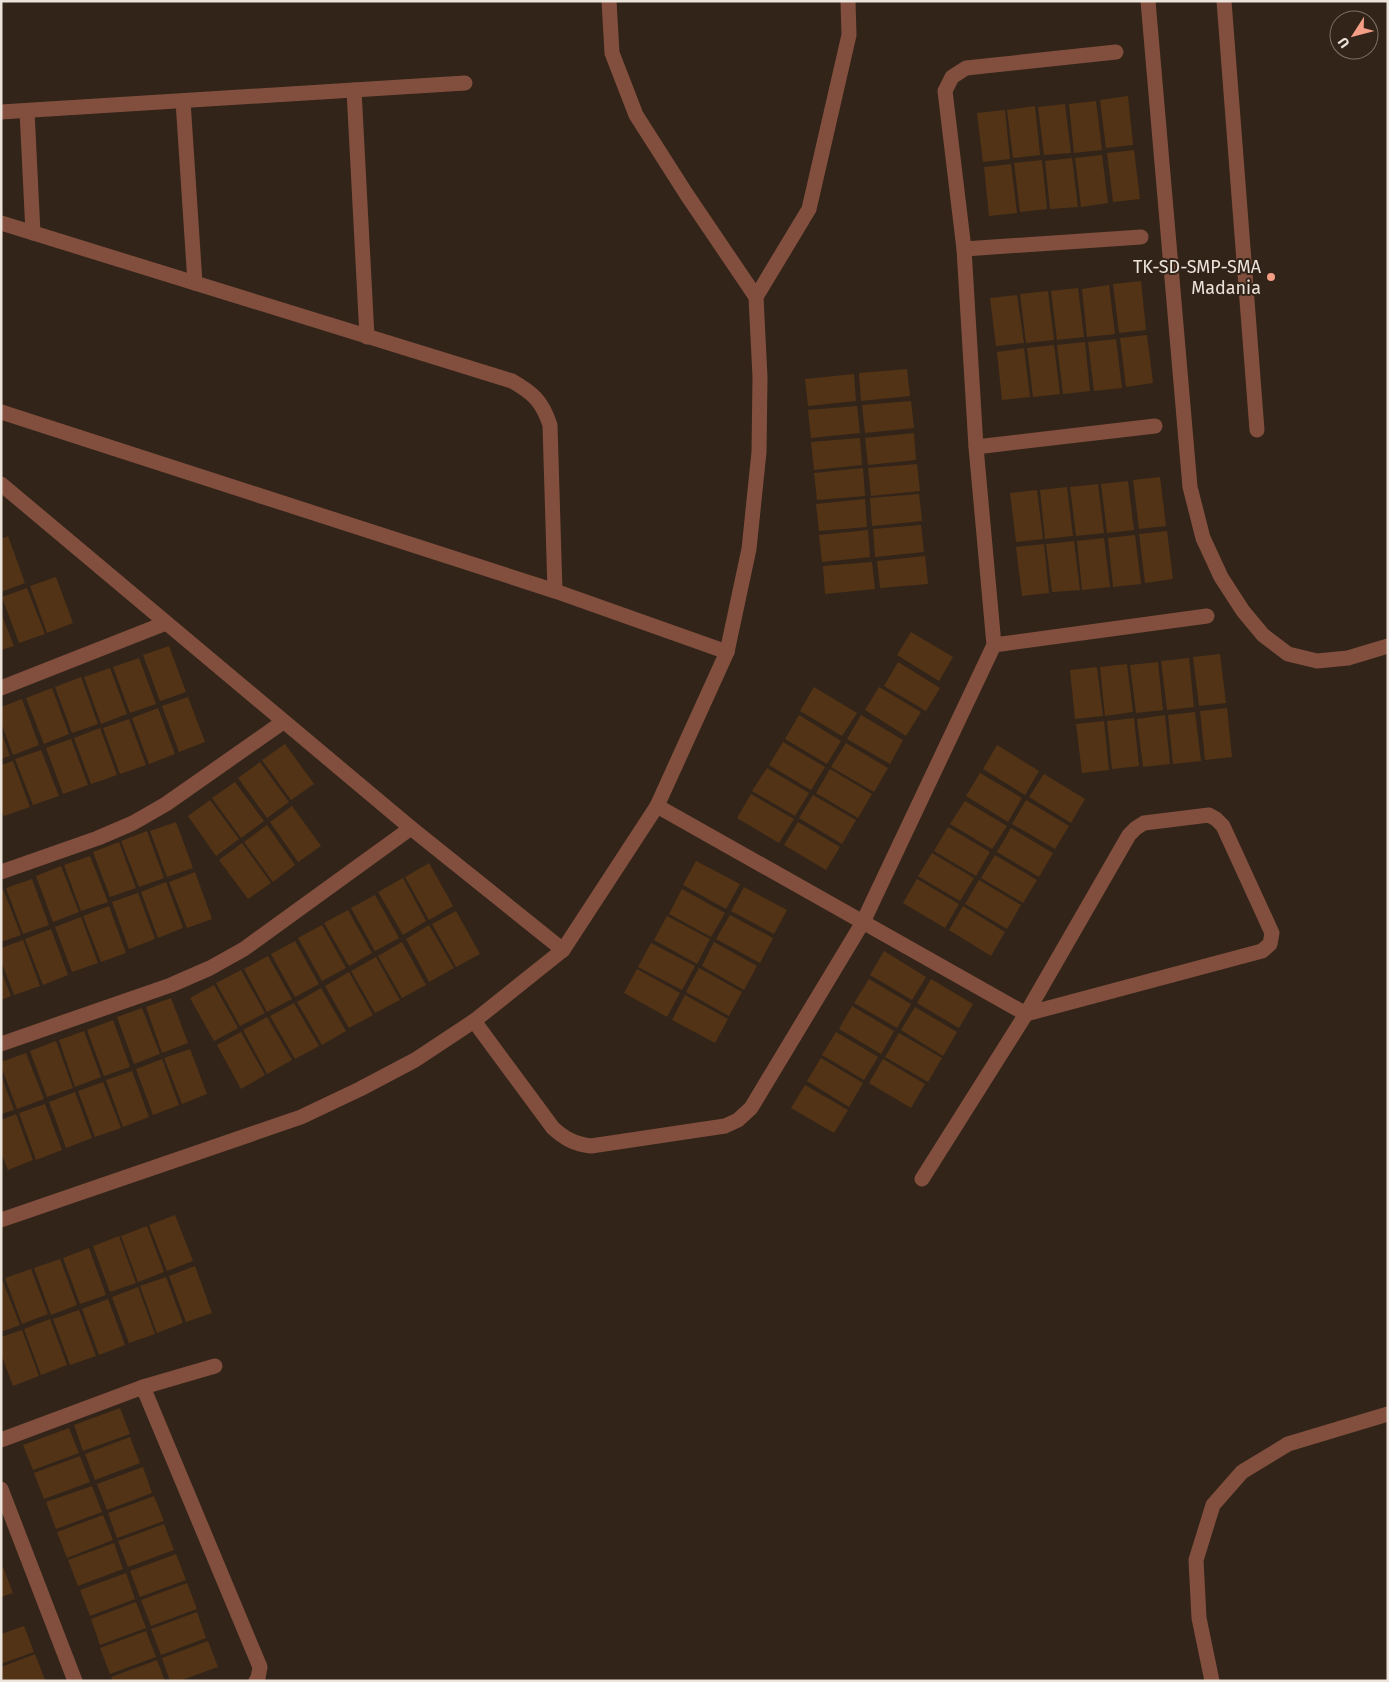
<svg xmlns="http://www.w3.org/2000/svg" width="1389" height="1682" font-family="'Fira Sans',sans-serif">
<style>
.building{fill:#523315}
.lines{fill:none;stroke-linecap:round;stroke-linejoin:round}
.lane{stroke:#824f3e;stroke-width:15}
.street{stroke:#824f3e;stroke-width:15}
.poi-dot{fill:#f49e86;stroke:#322419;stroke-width:2}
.labels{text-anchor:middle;stroke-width:4;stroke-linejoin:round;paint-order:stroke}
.poi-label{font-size:18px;fill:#ece3db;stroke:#322419;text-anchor:end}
</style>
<rect width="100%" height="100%" fill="#322419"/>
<g class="building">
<polygon points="1128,96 1133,145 1106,148 1100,100"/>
<polygon points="1096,101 1102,150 1074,153 1069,104"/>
<polygon points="1065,104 1071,153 1044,155 1038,107"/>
<polygon points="1035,106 1040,155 1013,158 1007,110"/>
<polygon points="1005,110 1010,159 983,162 977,113"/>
<polygon points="1134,150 1140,199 1113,202 1107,153"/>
<polygon points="1102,155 1108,203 1081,207 1075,158"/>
<polygon points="1072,158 1078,207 1050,209 1045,161"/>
<polygon points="1042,160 1047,209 1020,212 1014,163"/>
<polygon points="1011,164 1017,213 989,216 984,167"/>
<polygon points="1141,281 1146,330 1119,333 1113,284"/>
<polygon points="1109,285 1115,334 1087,337 1082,289"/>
<polygon points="1078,288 1084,337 1057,340 1051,291"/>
<polygon points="1048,291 1054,340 1026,343 1020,294"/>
<polygon points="1017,295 1024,343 996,346 990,298"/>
<polygon points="1147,335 1153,383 1126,387 1120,338"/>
<polygon points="1116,339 1122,388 1094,391 1088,342"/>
<polygon points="1085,342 1090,391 1063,394 1057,345"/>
<polygon points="1054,345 1060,394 1033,397 1027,348"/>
<polygon points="1024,348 1030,397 1002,400 997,352"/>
<polygon points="907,369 910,396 861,401 859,373"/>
<polygon points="854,374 856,401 808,406 805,379"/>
<polygon points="911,401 914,428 865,433 862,405"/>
<polygon points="857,406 860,433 811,438 808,410"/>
<polygon points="914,433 916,460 868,465 865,438"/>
<polygon points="860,438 862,465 814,470 811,442"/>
<polygon points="917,464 920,491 871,496 868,468"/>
<polygon points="863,468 865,496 817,500 814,473"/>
<polygon points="1160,477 1166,526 1139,529 1133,480"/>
<polygon points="1128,481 1134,530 1107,533 1101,484"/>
<polygon points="1098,484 1104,533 1076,536 1070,487"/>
<polygon points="1067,487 1073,536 1045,539 1040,490"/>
<polygon points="1037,490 1043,539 1016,542 1010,493"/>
<polygon points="919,494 922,521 872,526 870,498"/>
<polygon points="865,499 867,527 819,531 816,504"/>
<polygon points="921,525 924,552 875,557 873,529"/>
<polygon points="868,530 870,557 822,562 819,535"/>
<polygon points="1167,531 1173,579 1145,583 1139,534"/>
<polygon points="1135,535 1141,584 1113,587 1108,538"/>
<polygon points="8,536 25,583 1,592 1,539"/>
<polygon points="1104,538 1110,587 1082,590 1077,541"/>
<polygon points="1074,541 1080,590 1052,592 1046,544"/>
<polygon points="1044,544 1049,593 1022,596 1016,547"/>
<polygon points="925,556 928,584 880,588 877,561"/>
<polygon points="872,562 875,589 825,594 823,566"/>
<polygon points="56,577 73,623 47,633 30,586"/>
<polygon points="27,588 45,634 19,643 2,597"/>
<polygon points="1,613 14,646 1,650"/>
<polygon points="911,632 953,657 939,681 897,655"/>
<polygon points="169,646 186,692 160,701 143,655"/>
<polygon points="1220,654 1226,703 1199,706 1193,657"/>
<polygon points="139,658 156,704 130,713 113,667"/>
<polygon points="1189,658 1194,707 1167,710 1161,661"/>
<polygon points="898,662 940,688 926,711 884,686"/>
<polygon points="1158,662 1163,710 1136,713 1130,665"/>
<polygon points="1127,664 1133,712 1105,716 1100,667"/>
<polygon points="1097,667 1103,716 1075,719 1070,670"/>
<polygon points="110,668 127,714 101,724 84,677"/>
<polygon points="81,677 98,724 72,733 55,687"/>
<polygon points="814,687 857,713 842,736 800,711"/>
<polygon points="879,687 921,712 906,736 865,710"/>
<polygon points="52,688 69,734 44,744 26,698"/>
<polygon points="188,697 205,742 179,752 162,706"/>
<polygon points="22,699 39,745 13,755 1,722 1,707"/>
<polygon points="158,708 175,754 149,764 132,718"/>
<polygon points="1227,708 1232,757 1205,760 1200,711"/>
<polygon points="1195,712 1201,761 1173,764 1168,715"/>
<polygon points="799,715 841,741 827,764 785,739"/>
<polygon points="861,715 903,740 890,764 847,739"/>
<polygon points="1165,715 1170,764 1143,767 1137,719"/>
<polygon points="1134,718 1139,766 1112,769 1107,721"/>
<polygon points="129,719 146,765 120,774 103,728"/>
<polygon points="1104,721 1109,770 1082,773 1076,724"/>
<polygon points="100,728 117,775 91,784 74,738"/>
<polygon points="1,731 10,756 1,759"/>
<polygon points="71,739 88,785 63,794 46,748"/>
<polygon points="783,742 825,767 811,790 769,765"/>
<polygon points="846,743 888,768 874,792 831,767"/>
<polygon points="285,744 314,784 291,800 262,760"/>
<polygon points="997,745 1039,771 1025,795 983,769"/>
<polygon points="41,750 59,796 33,805 15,759"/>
<polygon points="13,761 30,807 4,816 1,809 1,765"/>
<polygon points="260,762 289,802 267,818 238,778"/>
<polygon points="767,768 809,793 795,816 752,791"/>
<polygon points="830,769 872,794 858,818 816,793"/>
<polygon points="980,773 1022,798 1008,822 966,796"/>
<polygon points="1044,774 1085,799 1071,823 1029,797"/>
<polygon points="235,782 264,821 241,838 212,798"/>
<polygon points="751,794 794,819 779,843 737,818"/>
<polygon points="813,795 856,820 842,844 799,818"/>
<polygon points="210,800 239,839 216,856 188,816"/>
<polygon points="1026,800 1069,826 1055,849 1012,824"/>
<polygon points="965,801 1007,826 992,849 950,824"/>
<polygon points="292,806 321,846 298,862 270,822"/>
<polygon points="176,822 193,868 167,877 150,831"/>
<polygon points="798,822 840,847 826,870 784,845"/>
<polygon points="267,825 295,865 273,882 244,842"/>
<polygon points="948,827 990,852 976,876 934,851"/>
<polygon points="1011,828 1053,853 1039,877 997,852"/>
<polygon points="147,831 164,878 139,887 121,841"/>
<polygon points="119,842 136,888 110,897 93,852"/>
<polygon points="242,843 271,883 248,899 219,860"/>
<polygon points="932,853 974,878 960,901 918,876"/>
<polygon points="995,855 1037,880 1023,903 981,878"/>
<polygon points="90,856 108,902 81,911 64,865"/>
<polygon points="696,861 740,884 726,909 683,885"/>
<polygon points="429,863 453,906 429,920 405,877"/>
<polygon points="61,866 79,912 53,922 36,876"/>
<polygon points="195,872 212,919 187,928 169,882"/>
<polygon points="403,878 426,921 403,935 378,892"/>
<polygon points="32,879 49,925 23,934 6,888"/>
<polygon points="917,879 959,904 945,928 903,903"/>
<polygon points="979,880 1021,905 1007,929 965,904"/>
<polygon points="166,882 183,928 158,938 141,892"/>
<polygon points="744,887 787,910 774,934 731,911"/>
<polygon points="3,889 21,935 1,942 1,890"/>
<polygon points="682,889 725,913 711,937 669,914"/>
<polygon points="138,893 155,939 129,949 112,902"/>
<polygon points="375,895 399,938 375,951 351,908"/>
<polygon points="109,906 126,953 101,962 83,916"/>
<polygon points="963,906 1005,932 991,956 949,930"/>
<polygon points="348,910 372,953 349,966 324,923"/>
<polygon points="456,911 480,954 456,967 432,924"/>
<polygon points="730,915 773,938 760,963 716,939"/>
<polygon points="667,916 710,939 697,964 654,940"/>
<polygon points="81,917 98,963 72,972 55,927"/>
<polygon points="322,925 346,968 322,981 298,938"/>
<polygon points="429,925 454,968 429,982 406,939"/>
<polygon points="51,929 68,975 43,985 25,939"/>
<polygon points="23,940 40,986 14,995 1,961 1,948"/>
<polygon points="295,941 319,984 295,997 271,954"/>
<polygon points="402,942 426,985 402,998 378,956"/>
<polygon points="714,942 757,966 744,990 702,966"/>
<polygon points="651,943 695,966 682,990 638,967"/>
<polygon points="884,951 926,977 912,1000 870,975"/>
<polygon points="268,956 292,999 267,1012 244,969"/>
<polygon points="376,957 400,1000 375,1013 351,971"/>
<polygon points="699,968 742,992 729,1016 686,992"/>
<polygon points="637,969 680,993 667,1017 624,993"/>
<polygon points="1,970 11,996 1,1000"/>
<polygon points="241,970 265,1013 240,1026 216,983"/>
<polygon points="349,972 373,1015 349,1028 325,986"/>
<polygon points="869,979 911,1004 897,1028 854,1003"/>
<polygon points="931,979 973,1004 959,1028 917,1003"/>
<polygon points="214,985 238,1028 214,1041 190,998"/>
<polygon points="321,988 346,1031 322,1045 297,1002"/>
<polygon points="685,995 728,1019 715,1043 672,1020"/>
<polygon points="171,998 188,1043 162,1053 146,1007"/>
<polygon points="294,1003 319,1046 295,1059 270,1016"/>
<polygon points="852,1006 894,1031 881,1054 839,1029"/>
<polygon points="915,1007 957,1032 943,1056 901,1030"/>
<polygon points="142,1008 160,1054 134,1064 117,1017"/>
<polygon points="267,1017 292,1060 267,1074 243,1030"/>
<polygon points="113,1020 130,1067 104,1076 87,1030"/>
<polygon points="84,1031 101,1077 75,1087 59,1040"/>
<polygon points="241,1032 265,1075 241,1089 217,1045"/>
<polygon points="836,1032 878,1057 864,1080 822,1055"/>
<polygon points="899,1033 942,1058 928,1082 885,1057"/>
<polygon points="56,1041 73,1088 47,1097 30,1051"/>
<polygon points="190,1049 207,1094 182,1104 164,1058"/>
<polygon points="26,1053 44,1099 17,1109 1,1066 1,1062"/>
<polygon points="821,1058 863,1083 849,1107 807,1081"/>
<polygon points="162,1059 179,1105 153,1115 136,1069"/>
<polygon points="883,1059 925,1084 911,1108 869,1083"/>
<polygon points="132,1071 149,1117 123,1127 106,1080"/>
<polygon points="1,1075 14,1110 1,1114"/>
<polygon points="103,1082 121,1128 95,1137 78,1091"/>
<polygon points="805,1085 848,1110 834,1133 791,1108"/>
<polygon points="75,1092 92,1138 66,1148 49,1102"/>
<polygon points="45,1104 62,1150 36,1160 19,1113"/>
<polygon points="16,1114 33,1160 8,1170 1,1153 1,1120"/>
<polygon points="175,1215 193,1261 167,1271 149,1225"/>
<polygon points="147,1226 164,1272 138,1282 121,1236"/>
<polygon points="119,1236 136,1283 110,1292 93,1246"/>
<polygon points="89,1248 106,1295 80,1304 63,1258"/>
<polygon points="60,1259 77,1305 51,1315 34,1268"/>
<polygon points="195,1266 212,1313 186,1322 169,1276"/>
<polygon points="31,1269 48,1314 22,1324 5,1278"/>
<polygon points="1,1277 20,1325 1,1332"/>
<polygon points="166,1277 183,1323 157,1333 140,1286"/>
<polygon points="138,1287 155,1334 129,1343 112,1297"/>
<polygon points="108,1299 125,1345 99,1355 82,1309"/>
<polygon points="79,1310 96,1356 70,1365 53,1319"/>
<polygon points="50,1319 67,1365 41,1375 24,1329"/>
<polygon points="22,1330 39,1376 13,1386 1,1354 1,1337"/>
<polygon points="120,1408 130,1434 83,1451 74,1425"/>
<polygon points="69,1428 79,1453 33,1470 23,1445"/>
<polygon points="130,1437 140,1463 95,1480 85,1454"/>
<polygon points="80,1456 90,1482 44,1499 34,1473"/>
<polygon points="143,1467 152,1493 107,1510 97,1484"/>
<polygon points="92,1486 102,1512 56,1529 46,1502"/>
<polygon points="154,1496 164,1521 117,1538 108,1513"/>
<polygon points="103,1515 113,1540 67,1558 57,1532"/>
<polygon points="164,1524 174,1550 128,1567 118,1541"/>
<polygon points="114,1543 123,1569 78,1586 68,1560"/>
<polygon points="176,1554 186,1580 140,1597 130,1571"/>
<polygon points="3,1567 13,1593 1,1597 1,1568"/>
<polygon points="126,1573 135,1599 90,1616 80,1590"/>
<polygon points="187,1583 197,1609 151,1626 141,1600"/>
<polygon points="136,1602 146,1628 100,1645 91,1619"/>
<polygon points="197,1612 206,1638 161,1655 151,1629"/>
<polygon points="24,1626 34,1652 1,1664 1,1634"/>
<polygon points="146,1631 156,1657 110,1674 100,1648"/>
<polygon points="208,1641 218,1667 179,1681 170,1681 162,1658"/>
<polygon points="35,1654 45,1680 1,1681 1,1667"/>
<polygon points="157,1660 165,1681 113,1681 111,1677"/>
</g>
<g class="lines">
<g class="lane">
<polyline points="1224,1 1257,430"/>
<polyline points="1212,1681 1199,1618 1196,1560 1213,1505 1242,1472 1288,1444 1388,1414"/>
</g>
<g class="street">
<polyline points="1148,1 1190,487 1203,538 1221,577 1243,611 1263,635 1288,654 1317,661 1348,658 1388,646"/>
<polyline points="354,90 367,337"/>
<polyline points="183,101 195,283"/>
<polyline points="27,111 33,233"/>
<polyline points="1,112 465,83"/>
<path d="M1,223L512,381C533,393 542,401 550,425L555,591"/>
<polyline points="964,249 1141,237"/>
<polyline points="756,297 809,209 849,35 848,1"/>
<polyline points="1,412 555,591 727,652"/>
<polyline points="976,447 1155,426"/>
<polyline points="1,484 411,828 563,950"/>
<polyline points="994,645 1207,616"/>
<polyline points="1,688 166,623"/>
<polyline points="657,806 1026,1014 1262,951 1270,944 1272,933 1223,826 1216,819 1209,815 1144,823 1136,828 1129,835 1026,1014 922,1179"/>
<polyline points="1,872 98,838 133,823 166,804 283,722"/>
<path d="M474,1021L553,1128C565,1139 575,1144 591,1146L725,1126L738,1120L751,1108L863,922L994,645L976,447L964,249L945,91L952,77L966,68L1116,52"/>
<polyline points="1,1044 171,985 210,968 244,949 411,828"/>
<polyline points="1,1220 301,1117 360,1089 415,1060 474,1021 563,950 657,806 727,652 749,549 759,452 760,377 756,297 687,195 636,115 612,53 609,1"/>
<polyline points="143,1387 215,1366"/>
<polyline points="1,1440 143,1387 260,1667 258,1678 256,1681"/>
<polyline points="1,1489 75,1681"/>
</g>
</g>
<circle class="poi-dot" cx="1271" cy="277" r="5"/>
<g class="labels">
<g class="poi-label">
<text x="1261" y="273">TK-SD-SMP-SMA<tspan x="1261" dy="21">Madania</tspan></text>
</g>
</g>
<rect width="1389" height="1682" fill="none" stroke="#ece3db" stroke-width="5"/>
<g transform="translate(1354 35) rotate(234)"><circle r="24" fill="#322419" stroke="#7c7067"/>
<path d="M0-4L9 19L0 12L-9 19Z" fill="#f49e86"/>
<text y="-8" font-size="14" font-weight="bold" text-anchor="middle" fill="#ece3db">U</text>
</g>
</svg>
